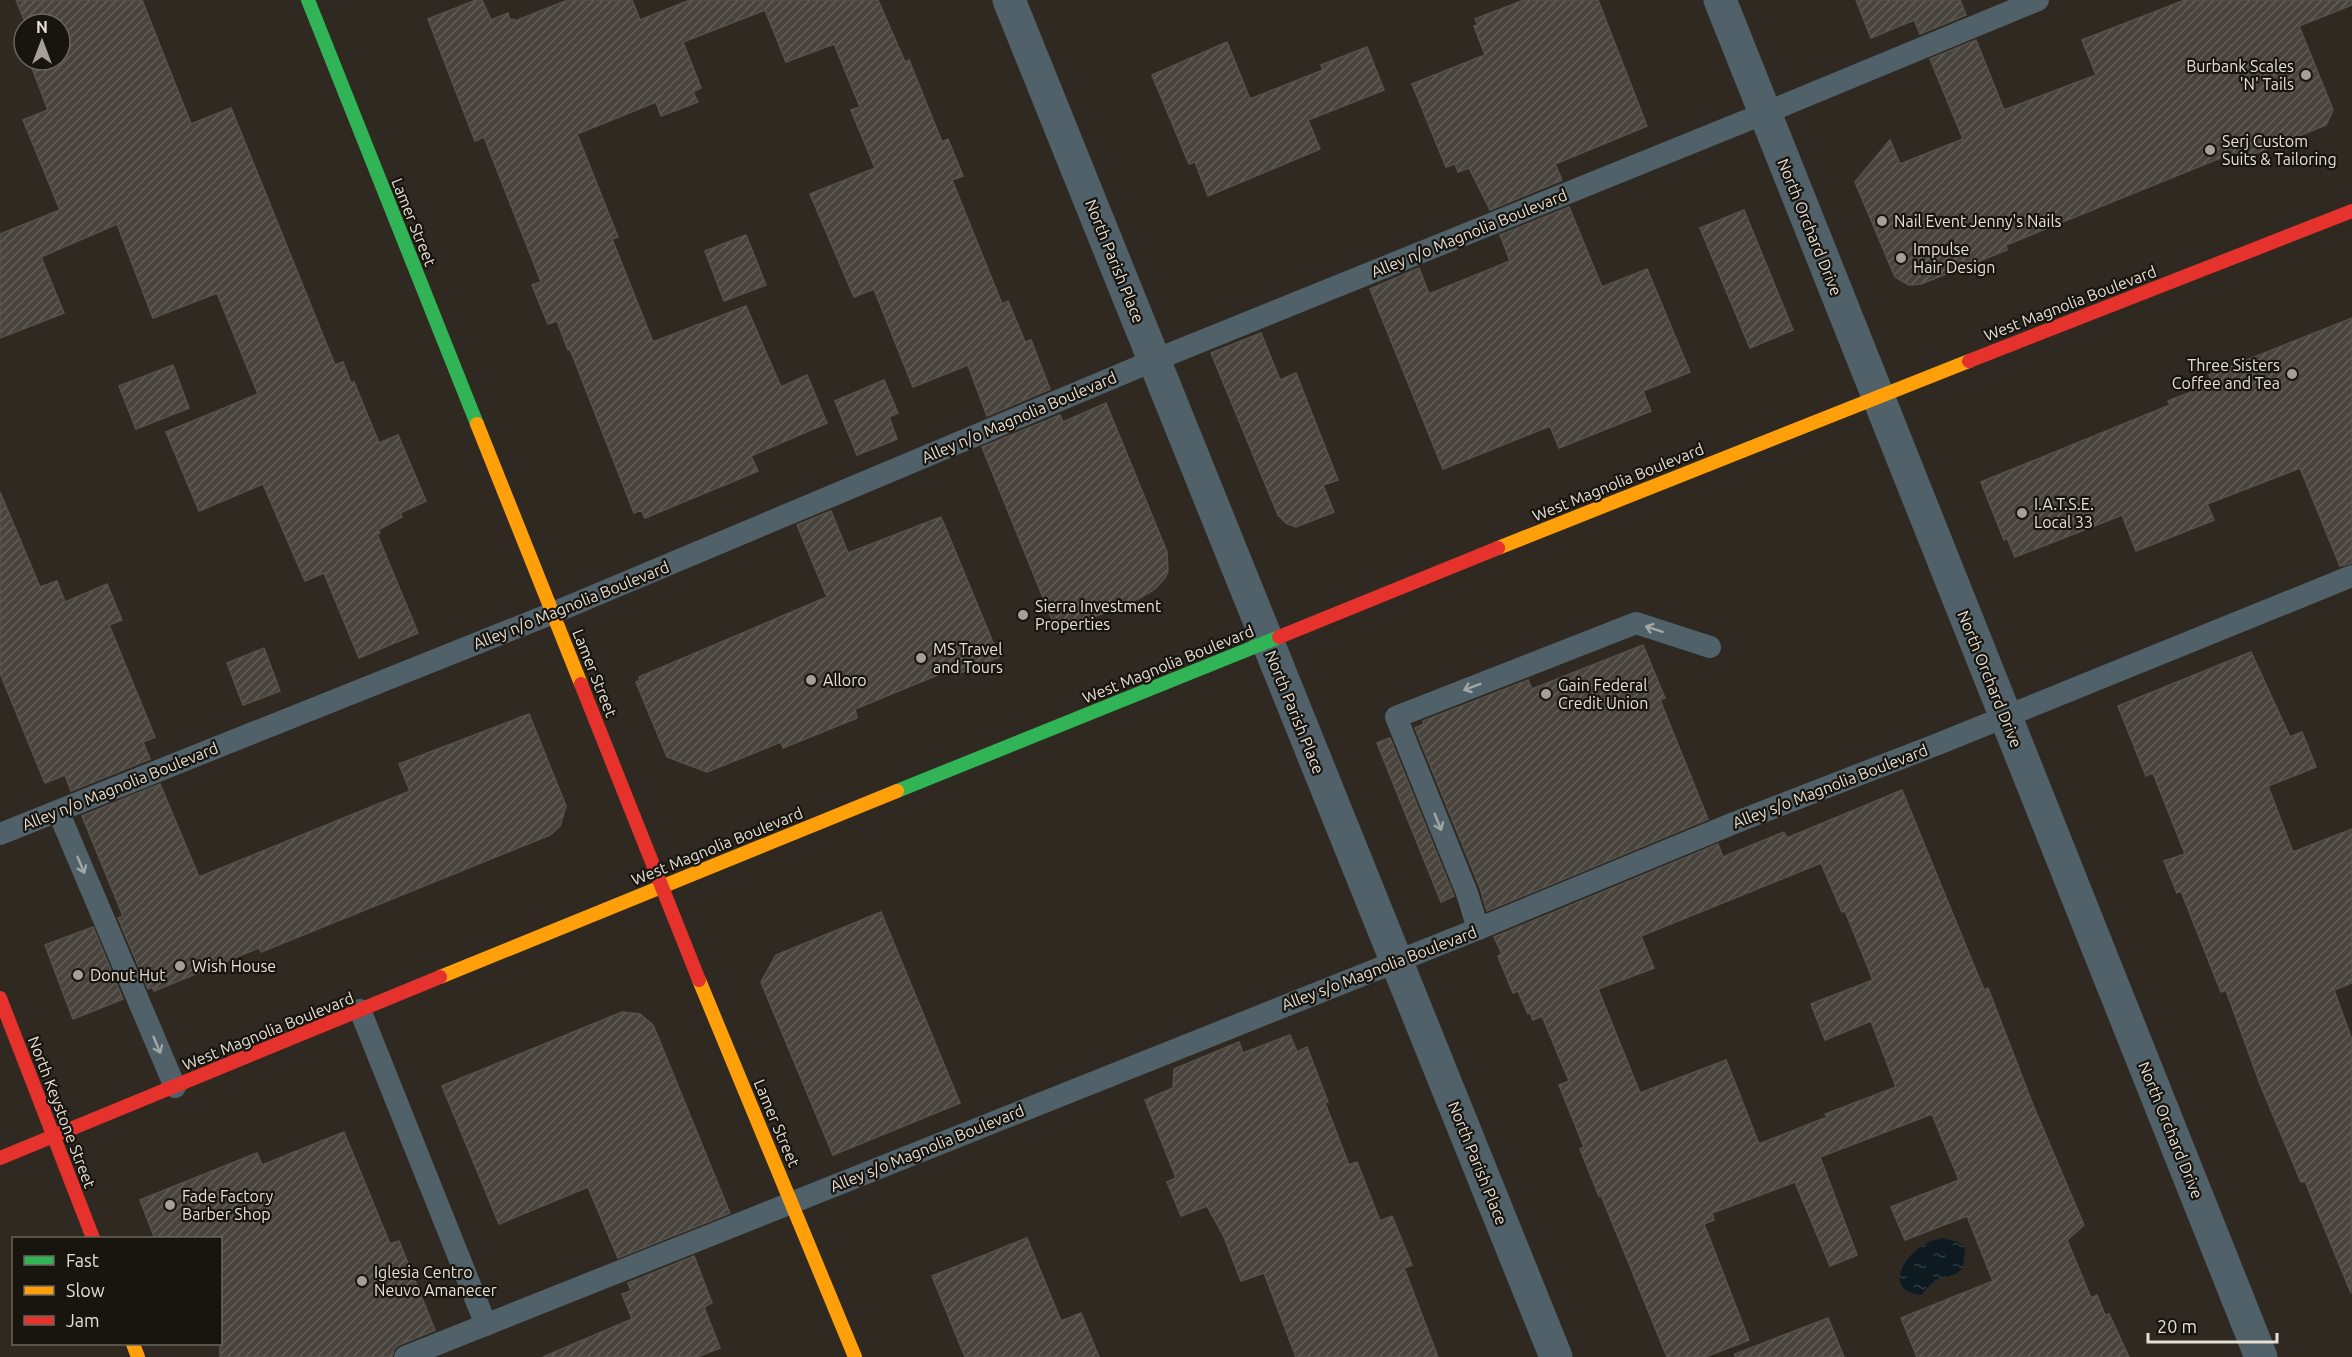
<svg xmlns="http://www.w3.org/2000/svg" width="2352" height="1357" font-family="Ubuntu,sans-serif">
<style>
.water{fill:url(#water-ripples)}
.building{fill:url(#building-hatch);stroke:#56514b;stroke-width:1.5;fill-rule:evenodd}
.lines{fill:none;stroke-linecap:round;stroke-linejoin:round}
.lane{stroke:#506169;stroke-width:22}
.street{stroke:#506169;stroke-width:33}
.fast{stroke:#30b455;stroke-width:14}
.slow{stroke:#ff9f0a;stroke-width:14}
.jam{stroke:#e5322d;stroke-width:14}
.oneway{stroke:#a2a6a5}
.poi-dot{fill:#a59f97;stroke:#18140e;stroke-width:2}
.labels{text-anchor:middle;stroke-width:4.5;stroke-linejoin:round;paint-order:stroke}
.poi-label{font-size:16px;fill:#e5dfd6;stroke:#18140e;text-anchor:start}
.street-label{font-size:16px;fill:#e5dfd6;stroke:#18140e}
</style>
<defs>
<pattern id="water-ripples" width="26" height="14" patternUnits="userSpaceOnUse" patternTransform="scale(1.5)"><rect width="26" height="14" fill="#0d1a20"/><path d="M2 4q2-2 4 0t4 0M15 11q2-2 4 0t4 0" fill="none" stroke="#303b40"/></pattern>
<pattern id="building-hatch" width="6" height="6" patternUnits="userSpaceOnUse" patternTransform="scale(1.5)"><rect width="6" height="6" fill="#48433d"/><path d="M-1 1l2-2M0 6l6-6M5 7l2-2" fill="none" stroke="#625e58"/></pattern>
</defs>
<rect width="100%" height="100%" fill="#2f2922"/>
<path class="water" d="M1942,1238L1958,1242L1965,1248L1963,1268L1956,1274L1935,1280L1921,1295C1884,1291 1902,1257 1924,1245C1929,1241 1936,1240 1942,1238Z"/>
<g class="building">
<polygon points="16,0 142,0 191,124 231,108 335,365 343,362 351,383 354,382 379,443 398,435 426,501 400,513 402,517 378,530 380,533 377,534 418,633 359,658 324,573 305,581 263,484 199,511 166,432 258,394 217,293 153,318 117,224 41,257 64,313 0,338 0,234 60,210 23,120 48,110 29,60 60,60 60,24 26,24"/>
<polygon points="476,0 482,0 491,20 508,13 510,20 514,19 515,21 568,0 632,0 640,20 690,0 878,0 905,62 909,60 942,142 948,139 963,176 952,180 1002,304 1008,301 1025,342 1031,340 1050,389 987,416 968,365 913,387 874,289 854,297 810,194 875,168 851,110 860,107 834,44 786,62 765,10 683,42 701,88 693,92 698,102 661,116 656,102 577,134 618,237 612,239 653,342 746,306 781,387 807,375 827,423 751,456 758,471 645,518 641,510 634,513 570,349 568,350 557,321 548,324 532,285 541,282 540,279 484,137 475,141 428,19"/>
<polygon points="1524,0 1598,0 1647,126 1555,164 1562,180 1490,210 1469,168 1458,172 1455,164 1446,167 1412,84 1485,55 1474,26 1478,25 1475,19"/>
<polygon points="1856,0 1960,0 1966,15 1920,34 1914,20 1871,38"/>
<polygon points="2185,0 2352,0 2352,5 2299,26 2333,110 2326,125 2239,160 2235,152 2006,245 2007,250 1921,284 1909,285 1895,277 1855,182 1890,140 1900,164 1963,139 1930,59 1976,40 2004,110 2096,75 2082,40"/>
<polygon points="1227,42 1250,99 1323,70 1321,65 1367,47 1384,90 1308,120 1320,149 1208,196 1195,162 1189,164 1152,75"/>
<polygon points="1569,207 1602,287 1647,269 1690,372 1643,391 1651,411 1559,448 1550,426 1443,469 1370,289 1419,268 1429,294 1510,261 1500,235"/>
<polygon points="1744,210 1793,330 1750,348 1700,228"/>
<polygon points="746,235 766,285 724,301 705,251"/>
<polygon points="2352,318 2352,563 2340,566 2300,468 2207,504 2214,520 2136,551 2122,515 2015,557 2007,538 2004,540 1981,482 2170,405 2168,401 2212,384 2209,375"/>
<polygon points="1261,333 1280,380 1296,373 1338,480 1323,485 1334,512 1296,527 1286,523 1278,515 1211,353"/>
<polygon points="173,365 189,408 136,429 119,386"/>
<polygon points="884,380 898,413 889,417 897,439 857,455 835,401"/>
<polygon points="1106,403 1167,552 1168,571 1165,578 1155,589 1140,598 1057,632 982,447 1060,415 1063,422"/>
<polygon points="0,492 40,587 57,581 65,602 107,584 122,620 109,625 155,737 143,742 150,759 71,791 65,775 45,783 0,673"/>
<polygon points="831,511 848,553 941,517 999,657 955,675 952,669 855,709 857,718 783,748 781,742 707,772 667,757 636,682 640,680 639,677 827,597 797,525"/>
<polygon points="1643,645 1665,698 1660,700 1708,819 1487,911 1480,888 1415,728 1424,724 1423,721 1528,680 1532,689"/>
<polygon points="264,648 280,691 243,705 227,663"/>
<polygon points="2251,652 2290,737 2302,732 2316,767 2268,786 2293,852 2352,829 2352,983 2334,990 2352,1040 2351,1293 2305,1181 2301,1182 2260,1084 2226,990 2221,992 2181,891 2177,893 2164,861 2185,854 2153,773 2146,776 2118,706"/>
<polygon points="529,714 566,806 560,826 550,835 261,952 259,948 154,991 152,987 148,989 118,918 123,916 82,816 160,784 199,877 410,791 399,764"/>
<polygon points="1390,738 1454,896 1441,902 1377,743"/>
<path d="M1902,790L1984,990L1988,988L2033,1105L2084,1225L2067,1240L2091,1298L2097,1295L2105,1315L2109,1314L2129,1357H1917L1901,1318L1993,1281L1967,1216L1905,1240L1891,1207L1959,1180L1932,1114L1820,1157L1857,1255L1830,1266L1795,1182L1712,1213L1714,1220L1704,1224L1749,1340L1705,1357H1667L1601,1195L1599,1196L1580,1149L1584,1147L1559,1085L1569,1081L1542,1016L1533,1020L1530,1012L1528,1014L1518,991L1513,993L1498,956L1502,954L1494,937L1718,844L1723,857L1784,832L1787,838ZM1821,863L1842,912L1845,911L1873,980L1811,1004L1825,1040L1871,1021L1896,1087L1825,1114L1827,1117L1759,1144L1726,1060L1640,1093L1598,989L1654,968L1641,936Z"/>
<polygon points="881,912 960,1103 833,1155 761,982 776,955"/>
<polygon points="93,927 123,999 73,1019 45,945"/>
<polygon points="622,1012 640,1014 653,1025 730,1213 618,1258 588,1187 499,1224 442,1086"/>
<polygon points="1290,1035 1297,1052 1307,1047 1328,1102 1325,1103 1349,1165 1357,1162 1380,1221 1392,1216 1412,1265 1404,1268 1438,1357 1296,1357 1264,1273 1241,1281 1224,1237 1207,1206 1181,1216 1167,1182 1176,1178 1145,1100 1173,1088 1174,1069 1239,1042 1243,1053"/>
<polygon points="344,1132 390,1244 399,1241 435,1330 399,1345 394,1349 392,1357 220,1357 220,1239 155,1239 140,1200 257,1153 262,1165"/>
<polygon points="1027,1238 1061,1321 1081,1313 1099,1357 965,1357 932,1276"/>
<polygon points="694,1256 712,1303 704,1307 720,1348 697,1357 543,1357 632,1319 622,1294 631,1291 628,1283"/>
<polygon points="1828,1318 1844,1357 1735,1357 1735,1354"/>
</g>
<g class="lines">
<g class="lane">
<polyline points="58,811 175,1087"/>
<polyline points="0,834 553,613 1155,360 1765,113 2038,0"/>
<polyline points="1478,929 1467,893 1396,717 1636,623 1710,647"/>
<polyline points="360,1010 486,1325"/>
<polyline points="405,1357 1478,929 1734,823 1938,744 2352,576"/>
</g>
<g class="street">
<polyline points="1009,0 1556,1357"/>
<polyline points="1720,0 2261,1357"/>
</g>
<g class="fast">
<polyline points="308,0 477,424"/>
<polyline points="897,791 1279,637"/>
</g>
<g class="slow">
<polyline points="477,424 581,684"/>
<polyline points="1498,548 1969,361"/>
<polyline points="440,977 897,791"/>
<polyline points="699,980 855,1357"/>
<polyline points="133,1344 138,1357"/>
</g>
<g class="jam">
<polyline points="1969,361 2352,211"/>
<polyline points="1279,637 1498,548"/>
<polyline points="581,684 699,980"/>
<polyline points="0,998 93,1238"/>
<polyline points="0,1158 440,977"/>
</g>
</g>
<defs><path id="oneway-shaft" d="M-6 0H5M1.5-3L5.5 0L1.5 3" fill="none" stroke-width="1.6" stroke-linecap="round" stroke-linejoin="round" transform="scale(1.5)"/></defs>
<g class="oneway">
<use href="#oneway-shaft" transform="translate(1654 629) rotate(-162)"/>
<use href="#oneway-shaft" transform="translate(1472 687) rotate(159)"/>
<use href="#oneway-shaft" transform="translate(1438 822) rotate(68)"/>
<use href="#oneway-shaft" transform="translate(81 865) rotate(67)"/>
<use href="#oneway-shaft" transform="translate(157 1045) rotate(67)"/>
</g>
<g class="poi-dot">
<circle cx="2306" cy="75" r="6"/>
<circle cx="2210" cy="150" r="6"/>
<circle cx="1882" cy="221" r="6"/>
<circle cx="1901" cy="258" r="6"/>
<circle cx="2292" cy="374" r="6"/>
<circle cx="2022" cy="513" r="6"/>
<circle cx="1023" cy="615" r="6"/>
<circle cx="921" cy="658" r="6"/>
<circle cx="811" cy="680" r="6"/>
<circle cx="1546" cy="694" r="6"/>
<circle cx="180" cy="966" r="6"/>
<circle cx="78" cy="975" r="6"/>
<circle cx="170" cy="1205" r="6"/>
<circle cx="362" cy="1281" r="6"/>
</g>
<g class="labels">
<g class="poi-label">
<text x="2294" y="72" text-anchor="end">Burbank Scales<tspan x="2294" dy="18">'N' Tails</tspan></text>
<text x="2222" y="147">Serj Custom<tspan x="2222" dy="18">Suits &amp; Tailoring</tspan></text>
<text x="1894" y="227">Nail Event Jenny's Nails</text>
<text x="1913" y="255">Impulse<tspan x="1913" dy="18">Hair Design</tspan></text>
<text x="2280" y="371" text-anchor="end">Three Sisters<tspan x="2280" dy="18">Coffee and Tea</tspan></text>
<text x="2034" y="510">I.A.T.S.E.<tspan x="2034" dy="18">Local 33</tspan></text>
<text x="1035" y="612">Sierra Investment<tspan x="1035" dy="18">Properties</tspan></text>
<text x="933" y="655">MS Travel<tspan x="933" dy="18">and Tours</tspan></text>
<text x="823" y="686">Alloro</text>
<text x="1558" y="691">Gain Federal<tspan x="1558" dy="18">Credit Union</tspan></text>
<text x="192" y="972">Wish House</text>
<text x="90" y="981">Donut Hut</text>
<text x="182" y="1202">Fade Factory<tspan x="182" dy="18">Barber Shop</tspan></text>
<text x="374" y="1278">Iglesia Centro<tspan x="374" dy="18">Neuvo Amanecer</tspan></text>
</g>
<g class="street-label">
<text transform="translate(414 222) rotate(68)" y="6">Lamer Street</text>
<text transform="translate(1810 227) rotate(68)" y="6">North Orchard Drive</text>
<text transform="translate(1469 233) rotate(-22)" y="6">Alley n/o Magnolia Boulevard</text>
<text transform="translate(1115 261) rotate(68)" y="6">North Parish Place</text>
<text transform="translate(2070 303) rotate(-21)" y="6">West Magnolia Boulevard</text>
<text transform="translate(1019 417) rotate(-23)" y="6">Alley n/o Magnolia Boulevard</text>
<text transform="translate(1618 482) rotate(-22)" y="6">West Magnolia Boulevard</text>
<text transform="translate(571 605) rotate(-22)" y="6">Alley n/o Magnolia Boulevard</text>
<text transform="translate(1168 664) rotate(-22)" y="6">West Magnolia Boulevard</text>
<text transform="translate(595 673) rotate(68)" y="6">Lamer Street</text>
<text transform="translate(1990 679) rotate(68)" y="6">North Orchard Drive</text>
<text transform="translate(1295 712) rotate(68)" y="6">North Parish Place</text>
<text transform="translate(120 786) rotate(-22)" y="6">Alley n/o Magnolia Boulevard</text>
<text transform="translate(1830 786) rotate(-21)" y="6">Alley s/o Magnolia Boulevard</text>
<text transform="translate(717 846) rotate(-22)" y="6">West Magnolia Boulevard</text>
<text transform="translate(1379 968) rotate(-21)" y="6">Alley s/o Magnolia Boulevard</text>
<text transform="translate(268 1031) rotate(-22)" y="6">West Magnolia Boulevard</text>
<text transform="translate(62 1112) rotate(69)" y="6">North Keystone Street</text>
<text transform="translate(777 1123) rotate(67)" y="6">Lamer Street</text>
<text transform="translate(2171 1130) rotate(68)" y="6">North Orchard Drive</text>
<text transform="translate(927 1148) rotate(-22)" y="6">Alley s/o Magnolia Boulevard</text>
<text transform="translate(1478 1163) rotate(68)" y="6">North Parish Place</text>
</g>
</g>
<rect x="12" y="1237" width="210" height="108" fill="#18140e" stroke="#6a655e" stroke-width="1.5"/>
<rect x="24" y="1256" width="30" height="9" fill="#30b455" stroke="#6a655e" stroke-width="1.5"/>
<text x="66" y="1267" font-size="18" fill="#e5dfd6">Fast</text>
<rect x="24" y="1286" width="30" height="9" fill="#ff9f0a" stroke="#6a655e" stroke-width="1.5"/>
<text x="66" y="1297" font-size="18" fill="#e5dfd6">Slow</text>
<rect x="24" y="1316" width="30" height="9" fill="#e5322d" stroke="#6a655e" stroke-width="1.5"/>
<text x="66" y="1327" font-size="18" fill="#e5dfd6">Jam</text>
<g transform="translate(42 42)"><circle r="28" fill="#18140e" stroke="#6a655e" stroke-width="1.5"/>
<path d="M0-4.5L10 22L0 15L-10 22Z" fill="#a59f97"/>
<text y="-9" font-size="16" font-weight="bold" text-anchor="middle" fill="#e5dfd6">N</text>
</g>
<path d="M2148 1333v9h129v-9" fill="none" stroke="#e5dfd6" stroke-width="3"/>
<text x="2157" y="1333" font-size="18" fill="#e5dfd6" stroke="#18140e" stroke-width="4.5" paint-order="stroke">20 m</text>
</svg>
